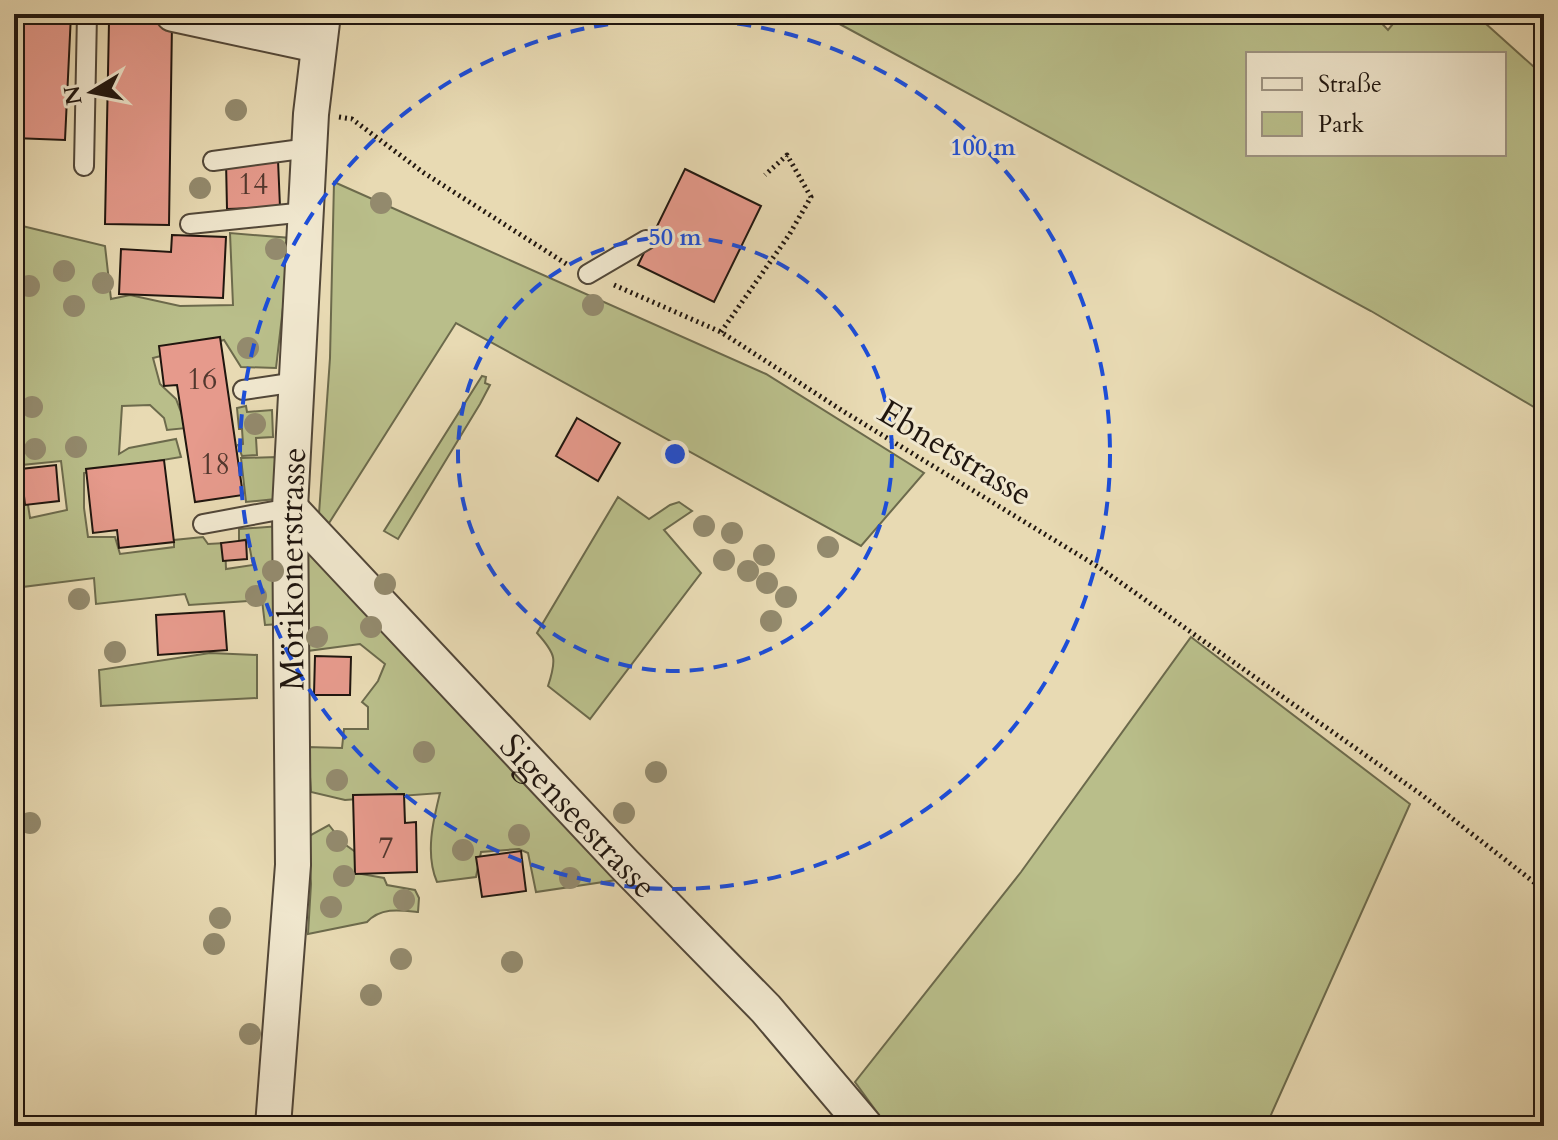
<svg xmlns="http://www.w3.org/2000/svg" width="1558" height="1140" font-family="Cardo,serif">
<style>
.green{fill:#b9be8a;stroke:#6c6a4c;stroke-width:2;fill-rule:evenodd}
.building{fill:#e69a8c;stroke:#20160f;stroke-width:2}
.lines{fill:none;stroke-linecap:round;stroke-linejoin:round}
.service-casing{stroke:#524738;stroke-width:22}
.minor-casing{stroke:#524738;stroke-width:38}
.path{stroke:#20160f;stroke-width:5;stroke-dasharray:2 4;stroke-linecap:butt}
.service{stroke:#f0e7ce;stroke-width:18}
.minor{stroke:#f0e7ce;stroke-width:34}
.tree{fill:#938a6d}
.ring{fill:none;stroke:#1d4ed8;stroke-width:4;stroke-dasharray:14 10}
.labels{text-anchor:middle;stroke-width:6;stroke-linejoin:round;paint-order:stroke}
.number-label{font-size:30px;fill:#52372e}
.street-label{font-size:34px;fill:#20160f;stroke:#f0e7ce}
.centre{fill:#1d4ed8;stroke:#f0e7ce;stroke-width:4}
.ring-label{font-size:24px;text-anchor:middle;font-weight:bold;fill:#1d4ed8;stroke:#f0e7ce;stroke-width:6;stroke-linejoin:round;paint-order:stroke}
</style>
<rect width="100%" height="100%" fill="#e8dab3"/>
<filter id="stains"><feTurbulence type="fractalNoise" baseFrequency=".0025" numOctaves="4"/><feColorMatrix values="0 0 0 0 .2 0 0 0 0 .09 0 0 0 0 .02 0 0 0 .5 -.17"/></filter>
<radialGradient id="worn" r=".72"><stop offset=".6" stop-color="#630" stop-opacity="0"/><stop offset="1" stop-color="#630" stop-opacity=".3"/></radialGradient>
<g class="green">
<path d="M821,14H1373L1388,30L1401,14H1475L1544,76V413L1371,311ZM1504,54V154H1248V54Z"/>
<polygon points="334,182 766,374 924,473 861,546 456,323 317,542 330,358"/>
<path d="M14,224L105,246L111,299L130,295L180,306L233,305L230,233L291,238L276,368L241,367L224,340L153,358L160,384L176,399L187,428L167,430L164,418L150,405L122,406L119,454L129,448L176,439L181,457L84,473V508L88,537H115L120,554L174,547V540L203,537L208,544L225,543L226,569L253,565L248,539L239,541V529L280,526L281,624L265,625L262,600L189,605L185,594L96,604L94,578L14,588ZM61,461L67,510L30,518L22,465Z"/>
<polygon points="482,376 486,377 485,383 490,385 480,404 398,539 384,531"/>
<polygon points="246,406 247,412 272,410 273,437 256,438 257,455 242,456 238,445 243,444 242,429 239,429 237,408"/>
<polygon points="277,457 276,499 246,502 241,458"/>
<path d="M618,497L649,519L670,505L679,502L692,511L664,530L701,573L590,719L548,686C557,659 556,654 537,633Z"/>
<path d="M306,547L630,878L536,892L528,853L519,849L481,852L476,877L437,882C425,854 433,821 440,793L345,800L311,792L308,747L342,748L344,729H368V707L362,702L378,681L385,664L360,644L307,651Z"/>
<polygon points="1191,637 1410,804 1266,1126 887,1126 855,1082 1021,872"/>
<polygon points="210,653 257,655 257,698 101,706 99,670"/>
<path d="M329,825L343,843L357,853L361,874L384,878L387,885L415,890L419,898L418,912C400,910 381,907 367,922L308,934L311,884L309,836Z"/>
</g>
<g class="building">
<polygon points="14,14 71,14 65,140 14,138"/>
<polygon points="109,22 172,23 169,225 105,224"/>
<polygon points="278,160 280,207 227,209 226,161"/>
<polygon points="685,169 761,206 714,302 638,265"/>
<polygon points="172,235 226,237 223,298 119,294 121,249 171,252"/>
<polygon points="220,337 243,495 195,502 177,385 164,386 159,346"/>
<polygon points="577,418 620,443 598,481 556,456"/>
<polygon points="164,460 174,542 119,548 117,530 93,533 86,469"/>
<polygon points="56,465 59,501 25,505 21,469"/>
<polygon points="246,540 247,559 223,561 221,543"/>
<polygon points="224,611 227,650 158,655 156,615"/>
<polygon points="315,656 351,657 350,695 314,695"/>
<polygon points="404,794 405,823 416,822 417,872 355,874 353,795"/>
<polygon points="521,851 526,891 482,897 476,857"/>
</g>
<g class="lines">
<g class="service-casing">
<g id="service">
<polyline points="213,161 309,148"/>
<polyline points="84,166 87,14"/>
<polyline points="190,224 306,212"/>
<polyline points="588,274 646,240"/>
<polyline points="243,390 297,382"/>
<polyline points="203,524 290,508"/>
</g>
</g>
<g class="minor-casing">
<g id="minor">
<polyline points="173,14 317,45"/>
<path id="s1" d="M290,508L624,864L766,1009L865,1126"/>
<path id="s2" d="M273,1126L293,865L290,508L311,114L323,14"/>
</g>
</g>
<g class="path">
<polyline points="339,117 352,119 424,173 568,265"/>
<polyline points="614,285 721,332 846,413 1100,568 1422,795 1544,890"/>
<polyline points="721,332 789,235 811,197 787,155 765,175"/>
</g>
<use href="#service" class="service"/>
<use href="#minor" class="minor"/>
</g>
<g class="tree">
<circle cx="236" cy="110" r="11"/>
<circle cx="200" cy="188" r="11"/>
<circle cx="381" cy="203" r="11"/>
<circle cx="276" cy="249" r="11"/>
<circle cx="64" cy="271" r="11"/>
<circle cx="103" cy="283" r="11"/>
<circle cx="29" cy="286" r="11"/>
<circle cx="593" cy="305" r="11"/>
<circle cx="74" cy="306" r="11"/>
<circle cx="248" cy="348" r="11"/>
<circle cx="32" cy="407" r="11"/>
<circle cx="255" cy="424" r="11"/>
<circle cx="76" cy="447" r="11"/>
<circle cx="35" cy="449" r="11"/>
<circle cx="704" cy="526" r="11"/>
<circle cx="732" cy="533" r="11"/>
<circle cx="828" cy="547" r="11"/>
<circle cx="764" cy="555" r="11"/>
<circle cx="724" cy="560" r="11"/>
<circle cx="273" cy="571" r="11"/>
<circle cx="748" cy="571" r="11"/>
<circle cx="767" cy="583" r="11"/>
<circle cx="385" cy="584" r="11"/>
<circle cx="256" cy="596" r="11"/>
<circle cx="786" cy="597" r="11"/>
<circle cx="79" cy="599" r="11"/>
<circle cx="771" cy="621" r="11"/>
<circle cx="371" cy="627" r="11"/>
<circle cx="317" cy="637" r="11"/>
<circle cx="115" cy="652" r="11"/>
<circle cx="424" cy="752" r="11"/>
<circle cx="656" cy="772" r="11"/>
<circle cx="337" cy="780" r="11"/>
<circle cx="624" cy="813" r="11"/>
<circle cx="30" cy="823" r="11"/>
<circle cx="519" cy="835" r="11"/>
<circle cx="337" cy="841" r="11"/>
<circle cx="463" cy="850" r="11"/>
<circle cx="344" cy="876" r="11"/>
<circle cx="570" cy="878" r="11"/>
<circle cx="404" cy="900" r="11"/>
<circle cx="331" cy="907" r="11"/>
<circle cx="220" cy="918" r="11"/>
<circle cx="214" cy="944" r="11"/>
<circle cx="401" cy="959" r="11"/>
<circle cx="512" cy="962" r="11"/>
<circle cx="371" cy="995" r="11"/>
<circle cx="250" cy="1034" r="11"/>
</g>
<g class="ring">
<circle cx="675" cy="454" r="217"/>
<circle cx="675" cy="454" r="435"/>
</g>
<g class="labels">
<g class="number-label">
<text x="253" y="194">14</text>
<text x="202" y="389">16</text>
<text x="215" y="474">18</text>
<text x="386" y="858">7</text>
</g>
<g class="street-label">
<text transform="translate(956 452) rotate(31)" y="12">Ebnetstrasse</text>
<text dy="12" stroke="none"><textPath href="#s2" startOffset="558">Mörikonerstrasse</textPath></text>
<text dy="12" stroke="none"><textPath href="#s1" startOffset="422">Sigenseestrasse</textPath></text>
</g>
</g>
<circle cx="675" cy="454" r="12" class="centre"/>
<g class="ring-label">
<text x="983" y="155">100 m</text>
<text x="675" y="245">50 m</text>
</g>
<rect width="1558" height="1140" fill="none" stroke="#e8dab3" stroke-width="48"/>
<rect x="16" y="16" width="1526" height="1108" fill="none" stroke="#20160f" stroke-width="4"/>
<rect x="24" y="24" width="1510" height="1092" fill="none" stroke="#20160f" stroke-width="2"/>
<rect x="1246" y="52" width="260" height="104" fill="#f0e7ce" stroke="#9d9382" stroke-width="2"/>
<rect x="1262" y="78" width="40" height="12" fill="#f0e7ce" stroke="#9d9382" stroke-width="2"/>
<text x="1318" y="92" font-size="24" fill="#20160f">Straße</text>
<rect x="1262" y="112" width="40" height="24" fill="#b9be8a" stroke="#9d9382" stroke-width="2"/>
<text x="1318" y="132" font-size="24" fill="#20160f">Park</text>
<g transform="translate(92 92) rotate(260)" stroke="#f0e7ce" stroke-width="6" paint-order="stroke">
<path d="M0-6L14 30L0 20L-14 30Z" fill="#20160f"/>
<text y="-12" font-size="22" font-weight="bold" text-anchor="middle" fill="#20160f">N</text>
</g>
<rect width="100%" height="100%" filter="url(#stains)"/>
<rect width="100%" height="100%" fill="url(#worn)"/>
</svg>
